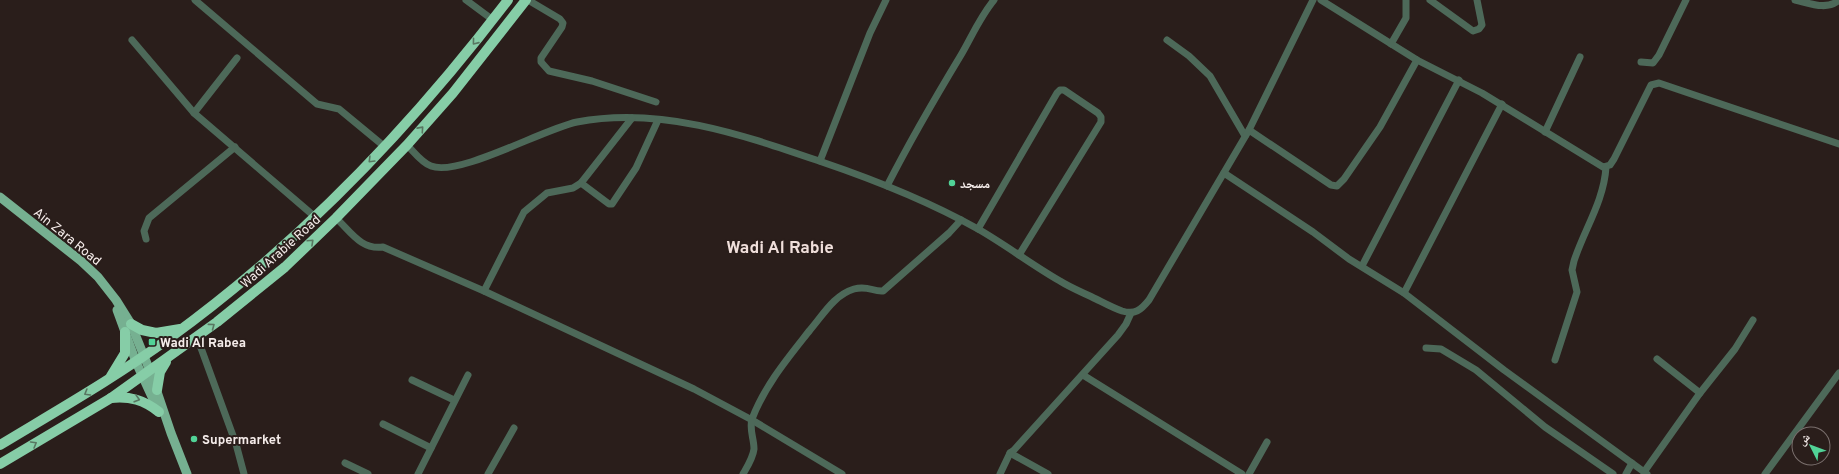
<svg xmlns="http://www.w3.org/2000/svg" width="1839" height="474" font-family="Overpass,'Noto Naskh Arabic',sans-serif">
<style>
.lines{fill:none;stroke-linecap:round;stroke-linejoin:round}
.minor{stroke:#4d6959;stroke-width:7}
.major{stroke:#76b091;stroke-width:9}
.highway{stroke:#86cda7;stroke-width:10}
.oneway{stroke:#587661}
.poi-dot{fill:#51d397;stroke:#2a1e1b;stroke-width:1.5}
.labels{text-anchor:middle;stroke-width:4;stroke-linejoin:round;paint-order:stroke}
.poi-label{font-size:13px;font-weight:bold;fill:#f5ecea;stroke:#2a1e1b;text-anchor:start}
.street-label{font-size:13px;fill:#f5ecea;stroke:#2a1e1b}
.district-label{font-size:17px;font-weight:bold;fill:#f0dfdb;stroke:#2a1e1b}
</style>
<rect width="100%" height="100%" fill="#2a1e1b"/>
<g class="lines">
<g class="minor">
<polyline points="195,0 317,104 339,109 385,147"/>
<polyline points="466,0 493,20"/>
<polyline points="528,0 560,19 563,23 562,27 541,58 541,62 549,71 592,81 656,102"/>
<polyline points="1321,0 1417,60 1482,93 1603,167 1610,165 1614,159 1651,85 1659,83 1839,144"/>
<polyline points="1430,0 1473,31 1479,29 1482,25 1477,0"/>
<path d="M1795,0C1809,3 1827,11 1839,0"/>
<polyline points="132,40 194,113 314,216"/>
<polyline points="1167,40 1189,56 1210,76 1245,136"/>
<polyline points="1391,44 1406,18 1406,0"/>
<polyline points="1641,62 1653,63 1659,55 1686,0"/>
<polyline points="194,113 237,58"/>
<polyline points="1249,130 1331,185 1337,186 1344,179 1380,127 1417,60"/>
<polyline points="1545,132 1580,57"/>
<path d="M407,145C414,152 422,163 431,166C459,177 543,129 577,122C661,106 743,135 822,162C875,180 928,201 978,229C1006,245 1032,265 1060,281C1071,288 1084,293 1096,299C1104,303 1113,308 1122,311C1135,315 1141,310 1149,300L1249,130L1313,0"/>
<polyline points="820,161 870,33 886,0"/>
<polyline points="1224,173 1313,232 1349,259 1404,293 1504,370 1647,474"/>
<polyline points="581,183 609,204 612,204 636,168 658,120"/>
<path d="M887,186C910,141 935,98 961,55C972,36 980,17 994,0"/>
<path d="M336,218C351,232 361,250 383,247L484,291L694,389L752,420L842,474"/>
<polyline points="978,229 1057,93 1060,90 1064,90 1098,113 1101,117 1101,122 1019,255"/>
<polyline points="146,239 144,231 149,218 235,147"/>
<polyline points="1362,266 1459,80"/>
<polyline points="484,291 524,212 547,193 573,188 581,183 632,118"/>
<polyline points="1404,293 1502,104"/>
<polyline points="197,337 236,444 244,474"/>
<polyline points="1426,348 1441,349 1476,370 1545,427 1613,474"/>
<polyline points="1657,359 1700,393"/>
<path d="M1555,360L1577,292L1572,270L1574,261C1584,230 1604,201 1606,167"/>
<polyline points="1083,375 1242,474"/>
<polyline points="412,380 454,400"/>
<polyline points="383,424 431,448"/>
<polyline points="1010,453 1048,474"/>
<polyline points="345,463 368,474"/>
<polyline points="1644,472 1700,393 1735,349 1753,320"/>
<polyline points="418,474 468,375"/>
<polyline points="488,474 514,428"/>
<path d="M743,474C747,467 753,458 754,449C754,438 749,430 752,419C765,385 788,358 810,330C823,315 834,295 854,289C868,285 873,292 883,291L949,233L961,220"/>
<polyline points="1000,474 1010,453 1014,450 1118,335 1126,324 1131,313"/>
<polyline points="1249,474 1267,442"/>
<polyline points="1626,474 1632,463"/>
<polyline points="1765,474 1839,373"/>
</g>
<g class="major">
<polyline points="0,197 81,261 98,277 116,300 131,324 150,371 171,433 187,474"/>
<polyline points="117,310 136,362 159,412"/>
</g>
<g class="highway">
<polyline points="131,324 142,330 156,333 180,329"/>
<polyline points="111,376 125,353 125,332"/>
<polyline points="157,390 160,372 166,362"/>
<path d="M111,398C130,396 144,400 159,412"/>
<path d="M0,445C58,410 116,377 171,337C299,244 412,126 508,0"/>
<polyline points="0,464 111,398 217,322 285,267 336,218 407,145 453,93 526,0"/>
</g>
</g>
<defs><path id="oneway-chevron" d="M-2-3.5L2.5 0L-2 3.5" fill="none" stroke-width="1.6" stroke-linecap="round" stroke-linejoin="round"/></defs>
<g class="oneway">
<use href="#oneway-chevron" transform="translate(475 42) rotate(129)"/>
<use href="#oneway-chevron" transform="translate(421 129) rotate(-48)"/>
<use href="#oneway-chevron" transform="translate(371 160) rotate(135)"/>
<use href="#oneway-chevron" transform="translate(311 242) rotate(-43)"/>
<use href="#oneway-chevron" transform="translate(212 326) rotate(-37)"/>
<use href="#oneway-chevron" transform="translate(87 393) rotate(149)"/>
<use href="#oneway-chevron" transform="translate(137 399) rotate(16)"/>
<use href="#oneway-chevron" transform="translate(34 444) rotate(-30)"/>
</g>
<g class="poi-dot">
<circle cx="952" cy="183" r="4"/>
<rect x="148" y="338" width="8" height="8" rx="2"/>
<circle cx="194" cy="439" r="4"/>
</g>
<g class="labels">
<g class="poi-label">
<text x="960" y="188">مسجد</text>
<text x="160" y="347">Wadi Al Rabea</text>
<text x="202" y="444">Supermarket</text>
</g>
<g class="street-label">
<text transform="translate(68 236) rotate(39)" y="5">Ain Zara Road</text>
<text transform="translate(280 251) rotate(-42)" y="5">Wadi Arabie Road</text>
</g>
<g class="district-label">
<text x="780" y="253">Wadi Al Rabie</text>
</g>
</g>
<g transform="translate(1811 446) rotate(312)"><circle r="19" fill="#2a1e1b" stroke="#7b706e"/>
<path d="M0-3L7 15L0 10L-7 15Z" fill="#51d397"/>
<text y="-6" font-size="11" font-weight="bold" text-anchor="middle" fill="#f5ecea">ش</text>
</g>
</svg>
